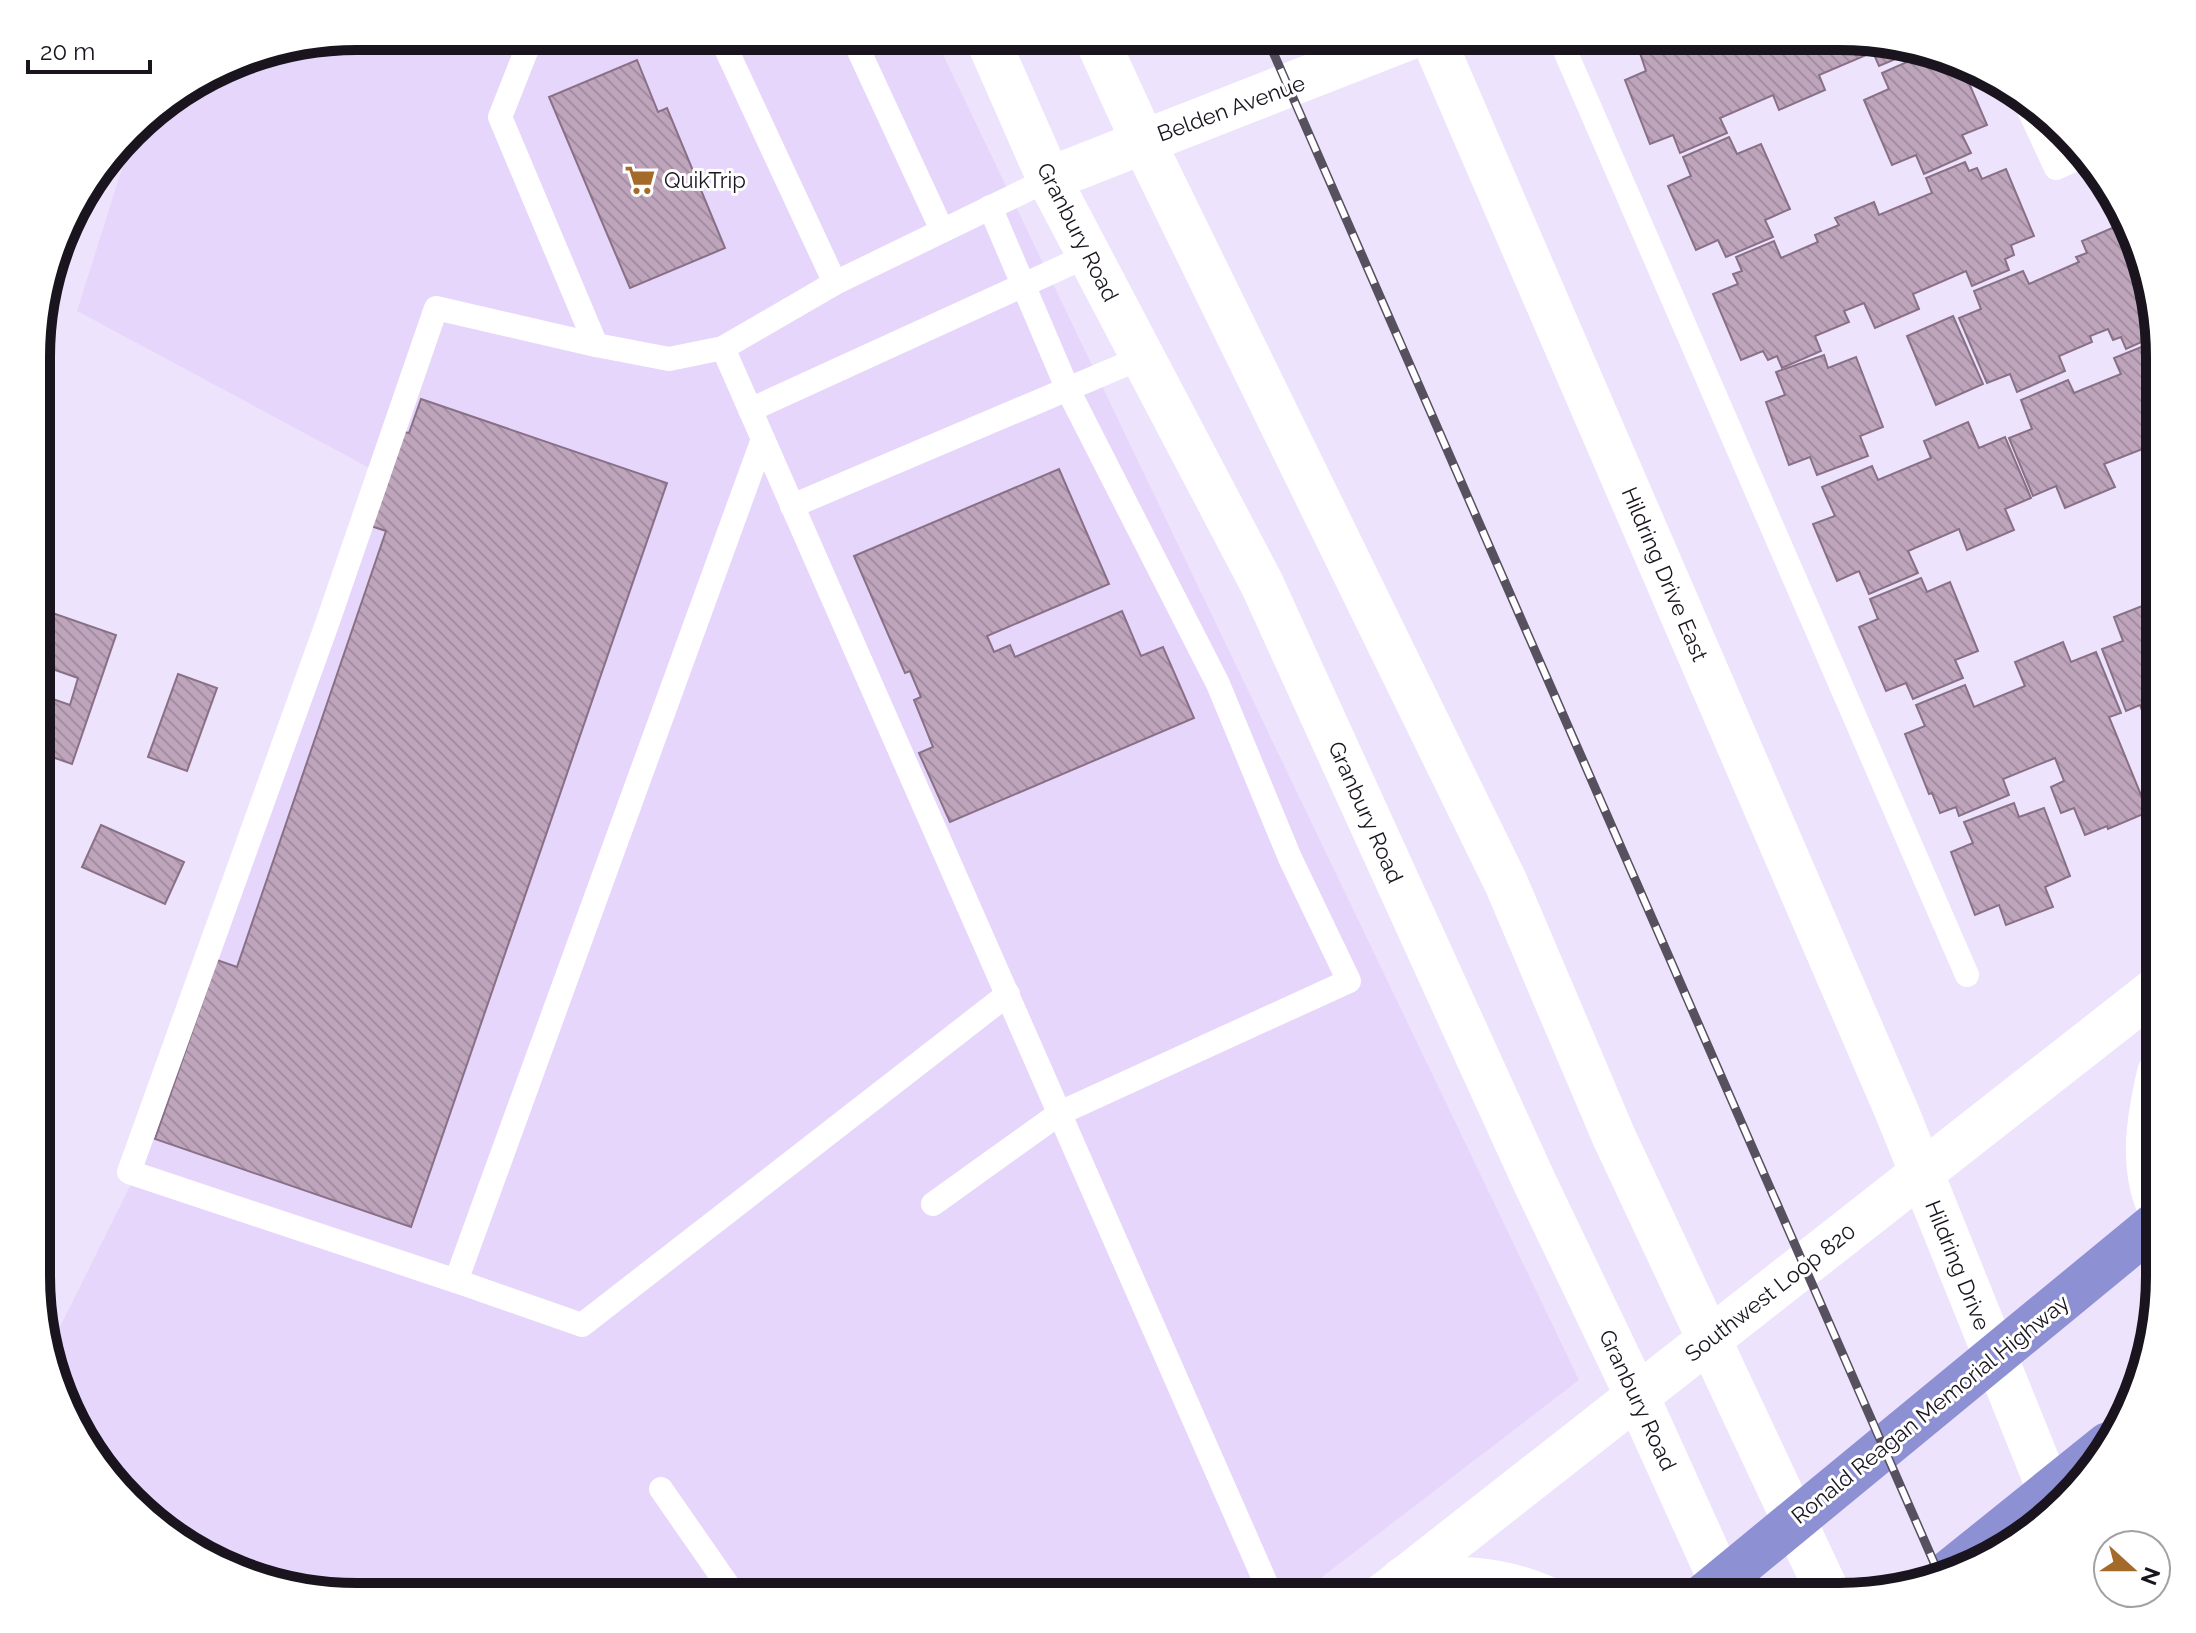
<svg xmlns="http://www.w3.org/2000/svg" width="2196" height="1633" font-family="Raleway,sans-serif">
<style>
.built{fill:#e6d6fb}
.building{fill:url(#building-back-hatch);stroke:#887086;stroke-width:2}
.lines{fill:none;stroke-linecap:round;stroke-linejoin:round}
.lane{stroke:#fff;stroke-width:24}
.street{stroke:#fff;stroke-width:44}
.secondary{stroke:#fff;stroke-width:44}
.highway{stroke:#8d91d4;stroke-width:44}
.rail-casing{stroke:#57505f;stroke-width:9}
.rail{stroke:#fff;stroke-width:6;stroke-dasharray:18;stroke-linecap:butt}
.labels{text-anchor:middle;stroke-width:6;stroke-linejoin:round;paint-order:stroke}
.street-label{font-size:22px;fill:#19141e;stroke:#fff}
.poi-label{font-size:22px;fill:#19141e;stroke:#fff;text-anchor:start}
.rim{fill:none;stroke:#19141e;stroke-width:10}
</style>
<defs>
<pattern id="building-back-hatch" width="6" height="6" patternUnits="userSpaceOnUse" patternTransform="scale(2)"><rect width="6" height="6" fill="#bea5bc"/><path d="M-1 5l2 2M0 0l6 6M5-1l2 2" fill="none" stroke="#a38da1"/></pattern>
</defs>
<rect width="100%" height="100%" fill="#eee3fc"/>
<polygon class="built" points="357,36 934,36 1579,1380 1296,1597 336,1596 234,1573 146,1518 69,1419 50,1347 133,1180 388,478 77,311 134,130 146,115 253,53"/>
<g class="building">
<polygon points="1685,37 1689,46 1711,37 1860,37 1917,50 1879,66 1873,52 1819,75 1825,90 1779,110 1773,95 1720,118 1727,133 1680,153 1673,135 1650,144 1625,80 1646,71 1640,53 1674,37"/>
<polygon points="1927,53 1934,69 1959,60 1987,125 1962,135 1971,153 1924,174 1916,155 1892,165 1864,100 1889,89 1882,73"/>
<polygon points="637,60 658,112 667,108 725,248 630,288 549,97"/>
<polygon points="1729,137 1737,154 1761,144 1790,209 1765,220 1773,237 1726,257 1718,240 1696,250 1668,186 1691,176 1683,157"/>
<polygon points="1965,162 1969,171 1977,168 1982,179 2006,169 2034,236 2011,245 2014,255 2005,259 2009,270 1972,286 1966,271 1913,294 1919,309 1875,328 1864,303 1844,311 1849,322 1815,336 1821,351 1782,368 1777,356 1768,360 1763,351 1741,360 1713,294 1738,284 1733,274 1742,271 1736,257 1774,241 1781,258 1818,242 1815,235 1839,225 1835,218 1874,202 1879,215 1932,193 1926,178"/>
<polygon points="2119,225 2125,240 2132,237 2155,336 2126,349 2121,337 2113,340 2108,329 2090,336 2092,342 2059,356 2065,371 2017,392 2010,374 1987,383 1959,318 1981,309 1974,291 2023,271 2029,284 2079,262 2076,257 2087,253 2082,241"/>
<polygon points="1953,316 1983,384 1936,405 1907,336"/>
<polygon points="2156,341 2160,356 2160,456 2155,444 2104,464 2115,487 2065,508 2056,486 2033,496 2009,438 2032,429 2021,400 2068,380 2074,393 2121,374 2114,358"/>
<polygon points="1824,355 1828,368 1856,357 1883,427 1860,436 1868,456 1817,475 1810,457 1789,465 1766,402 1785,395 1776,372"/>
<polygon points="421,399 667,483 411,1227 155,1139 217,960 237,967 386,531 371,526 403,432 409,433"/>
<polygon points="1968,422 1979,448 2005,437 2031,498 2005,509 2014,530 1967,550 1959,529 1908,551 1918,573 1869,594 1859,571 1837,581 1813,524 1835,516 1822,487 1872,466 1878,480 1931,458 1924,441"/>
<polygon points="1059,469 1109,584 987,636 994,652 1010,645 1015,657 1122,611 1141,656 1163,647 1194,718 950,822 919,753 933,747 914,700 921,697 910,671 905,673 854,556"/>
<polygon points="1921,578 1927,592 1950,582 1978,651 1955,660 1963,678 1913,699 1906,683 1886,691 1859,627 1878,619 1870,599"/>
<polygon points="2160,599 2160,758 2140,705 2126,711 2102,649 2123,641 2114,617"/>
<polygon points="38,608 116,635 72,764 38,752 38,694 70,705 78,678 38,664"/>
<polygon points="2063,642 2071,662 2096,652 2121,713 2109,717 2148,812 2108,829 2107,826 2085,835 2074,808 2061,813 2051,787 2064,781 2055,758 2003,779 2009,795 1959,816 1956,807 1940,813 1932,793 1929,794 1905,734 1925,726 1916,705 1965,685 1974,707 2025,686 2015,662"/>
<polygon points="178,674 217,688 187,771 148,757"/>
<polygon points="2014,803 2019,817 2044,808 2070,876 2045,887 2053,907 2006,925 1999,905 1975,915 1951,852 1973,843 1964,822"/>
<polygon points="101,825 184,862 165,904 82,867"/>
</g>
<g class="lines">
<g class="lane">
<polyline points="532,36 500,117 596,345 669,359 723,348 835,283 1049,179"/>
<polyline points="720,36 835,283"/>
<polyline points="852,36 942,230"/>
<polyline points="1559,37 1967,975"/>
<polyline points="2024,99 2056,168 2082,156"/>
<polyline points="723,348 1272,1597"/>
<polyline points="750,410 1089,255"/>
<polyline points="763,439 456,1281 582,1325 1008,994"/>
<polyline points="792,506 1143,357"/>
<polyline points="933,1204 1060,1113 1349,981 1290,858 1218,684 1068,390 990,207"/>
<polyline points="456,1281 129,1172 327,624 436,308 596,345"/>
<polyline points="661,1489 736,1597"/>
</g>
<g class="street">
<polyline points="1432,36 1897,1112 2056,1507"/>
<polyline points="1049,179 1414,36"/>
</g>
<g class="secondary">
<polyline points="986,36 1049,179 1262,584 1534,1181 1637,1396 1728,1597"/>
<polyline points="1095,36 1143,141 1506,883 1614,1137 1830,1597"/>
<path d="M2159,1207C2140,1165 2149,1116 2159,1073"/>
<path d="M1403,1579C1452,1577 1498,1577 1544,1597"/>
<polyline points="1381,1597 2160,986"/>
</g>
<g class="highway">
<polyline points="1950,1571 2108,1444"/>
<polyline points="1702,1597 2159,1221"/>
</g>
<g class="rail-casing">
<polyline id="rail" points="1266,36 1939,1574"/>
</g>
<use href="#rail" class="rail"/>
</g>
<defs>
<g id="supermarket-bare" transform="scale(2.4)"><path d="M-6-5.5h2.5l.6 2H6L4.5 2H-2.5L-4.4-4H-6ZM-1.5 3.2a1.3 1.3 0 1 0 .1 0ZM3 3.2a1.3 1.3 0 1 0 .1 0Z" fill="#a46a29" stroke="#fff" stroke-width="2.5" paint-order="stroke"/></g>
</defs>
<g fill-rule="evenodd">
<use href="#supermarket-bare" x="640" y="180"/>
</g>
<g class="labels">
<g class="street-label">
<text transform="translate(1231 108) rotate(-20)" y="8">Belden Avenue</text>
<text transform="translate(1078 232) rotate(63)" y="8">Granbury Road</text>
<text transform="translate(1665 574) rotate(67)" y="8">Hildring Drive East</text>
<text transform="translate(1366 812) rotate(66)" y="8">Granbury Road</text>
<text transform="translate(1958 1265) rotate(68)" y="8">Hildring Drive</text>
<text transform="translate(1770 1292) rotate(-38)" y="8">Southwest Loop 820</text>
<text transform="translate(1638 1400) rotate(65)" y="8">Granbury Road</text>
<text transform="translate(1930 1409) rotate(-39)" y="8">Ronald Reagan Memorial Highway</text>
</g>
<g class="poi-label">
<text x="664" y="188">QuikTrip</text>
</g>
</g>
<path d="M0 0H2196V1633H0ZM357 50H1839A307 307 0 0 1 2146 357V1276A307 307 0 0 1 1839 1583H357A307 307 0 0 1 50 1276V357A307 307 0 0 1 357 50Z" fill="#fff" fill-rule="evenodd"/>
<path class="rim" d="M357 50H1839A307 307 0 0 1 2146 357V1276A307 307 0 0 1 1839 1583H357A307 307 0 0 1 50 1276V357A307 307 0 0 1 357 50Z"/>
<g transform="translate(2132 1569) rotate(111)"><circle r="38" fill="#ffffff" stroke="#a3a1a5" stroke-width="2"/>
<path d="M0-6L14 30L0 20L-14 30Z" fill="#a46a29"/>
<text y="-12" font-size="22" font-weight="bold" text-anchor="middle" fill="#19141e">N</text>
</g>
<path d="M28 60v12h122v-12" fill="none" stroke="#19141e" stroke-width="4"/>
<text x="40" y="60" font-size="24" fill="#19141e" stroke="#ffffff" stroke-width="6" paint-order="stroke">20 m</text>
</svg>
